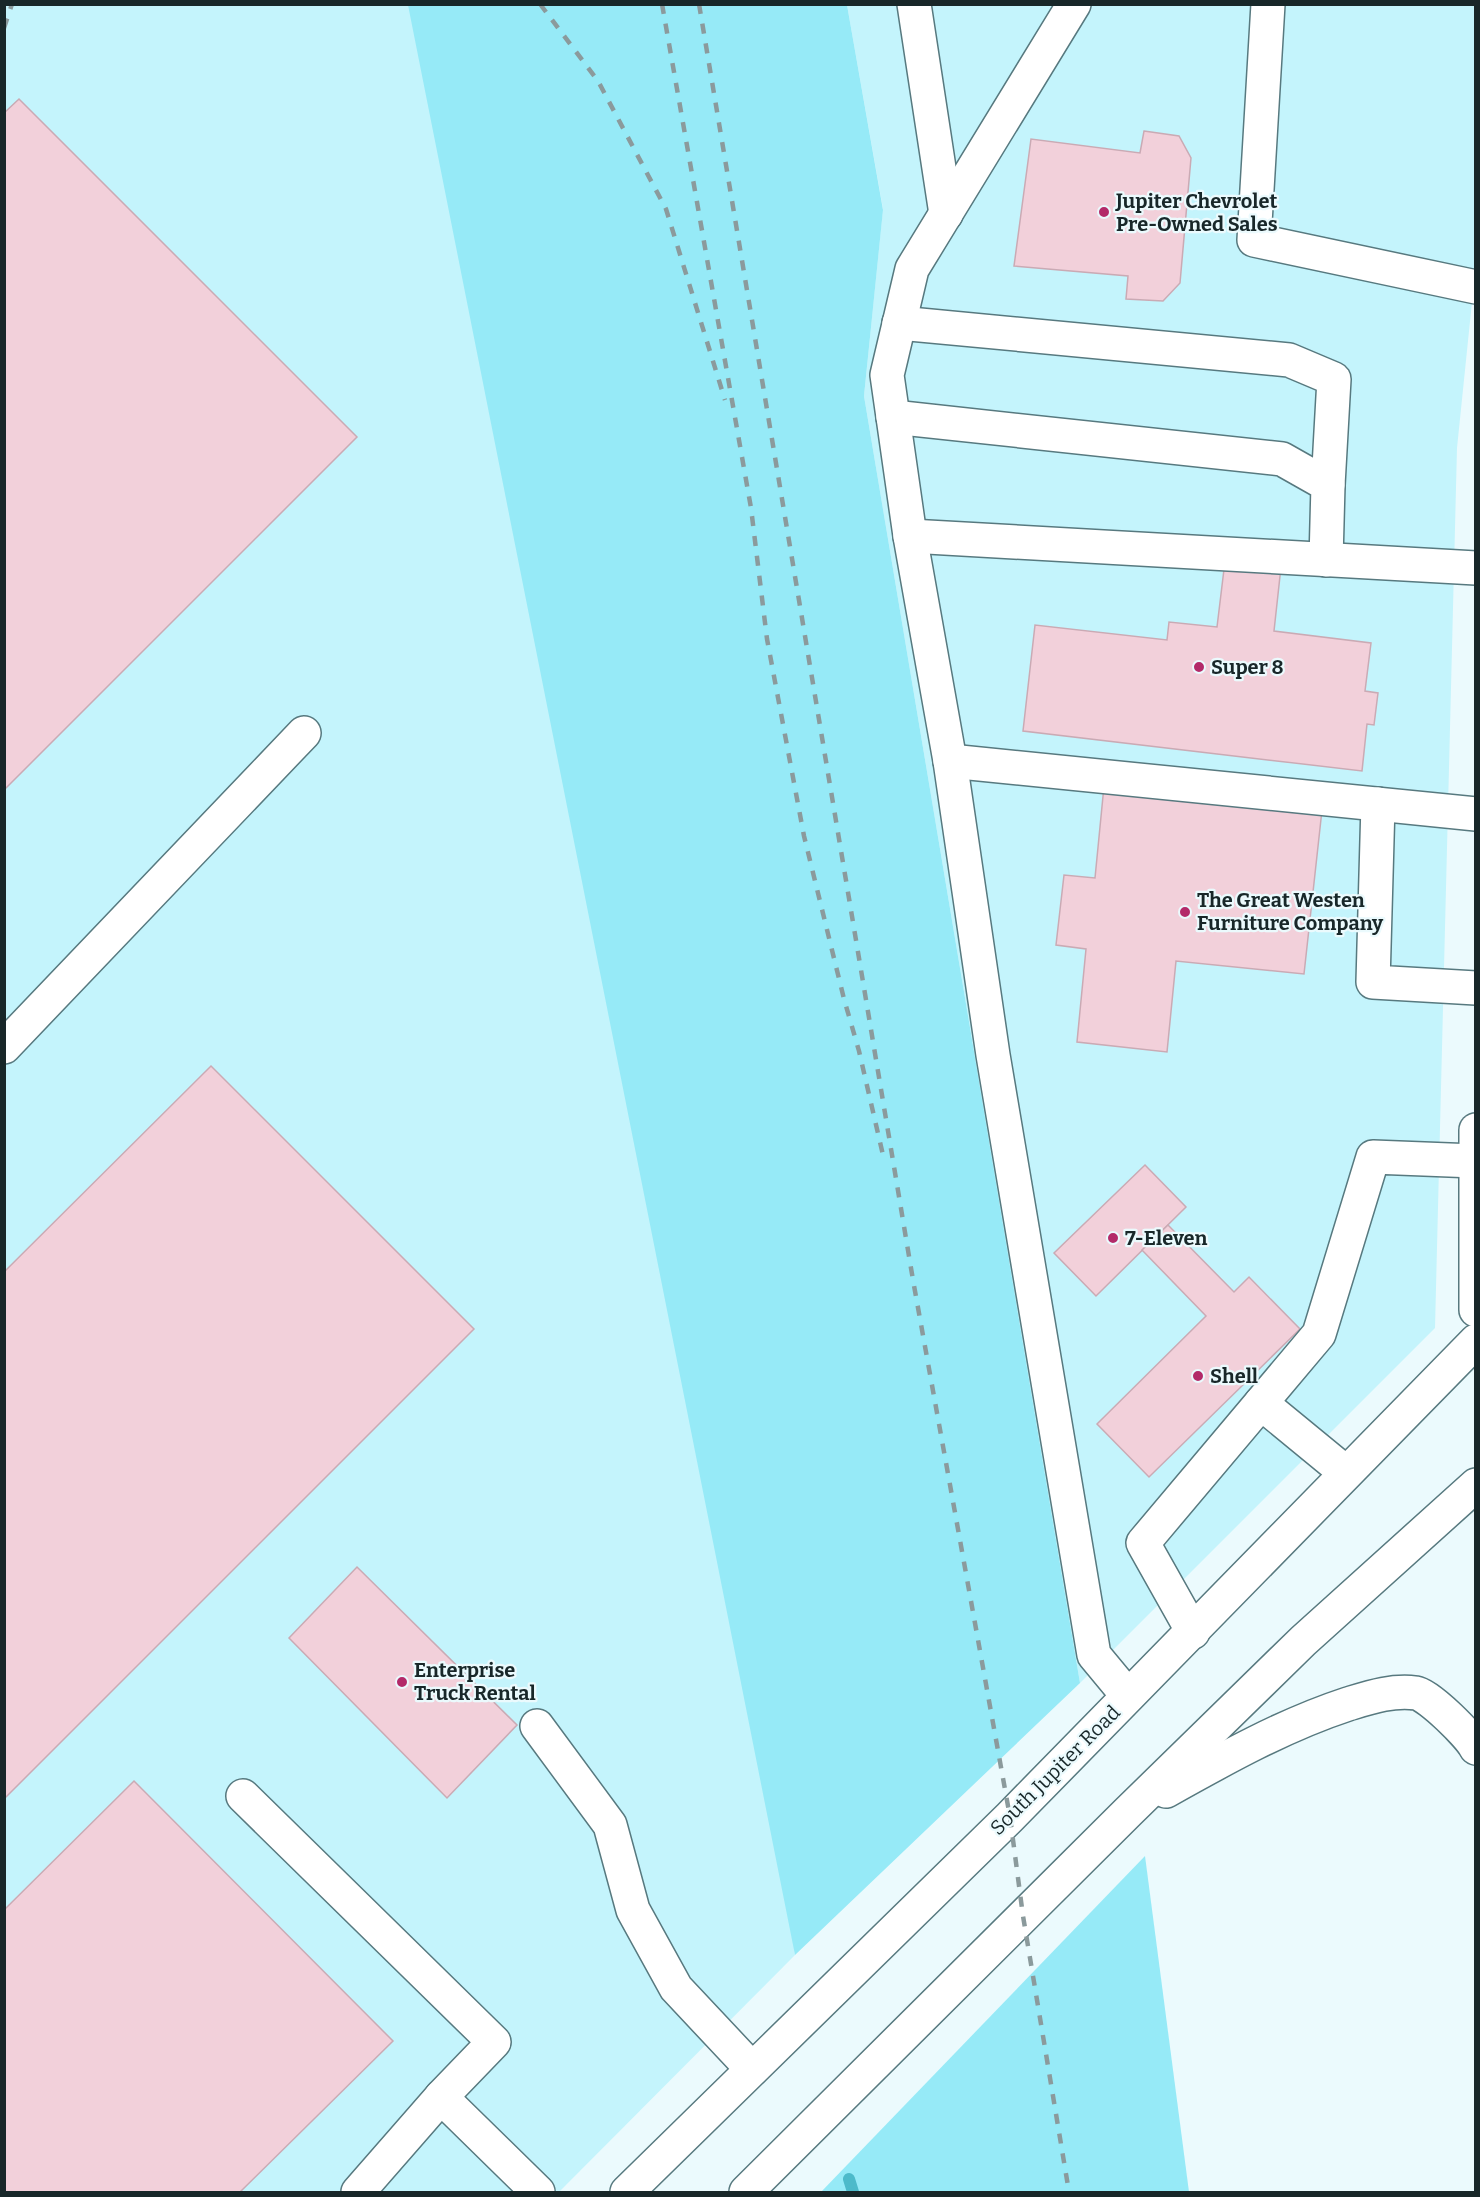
<svg xmlns="http://www.w3.org/2000/svg" width="1480" height="2197" font-family="Bitter,serif">
<style>
.built{fill:#c4f4fc}
.green{fill:#96eaf7}
.lines{fill:none;stroke-linecap:round;stroke-linejoin:round}
.stream{stroke:#4dbaca;stroke-width:12}
.building{fill:#f2d0da;stroke:#caaab4;stroke-width:1.5}
.minor-casing{stroke:#57797f;stroke-width:36}
.major-casing{stroke:#57797f;stroke-width:36}
.minor{stroke:#fff;stroke-width:33}
.major{stroke:#fff;stroke-width:33}
.rail{stroke:#8b9a9c;stroke-width:4.5;stroke-dasharray:10 10;stroke-linecap:butt}
.poi-dot{fill:#b32a69;stroke:#ebfafd;stroke-width:2}
.labels{text-anchor:middle;stroke-width:4.5;stroke-linejoin:round;paint-order:stroke}
.poi-label{font-size:20px;font-weight:bold;fill:#182729;stroke:#ebfafd;text-anchor:start}
.street-label{font-size:20px;fill:#182729;stroke:#ebfafd}
</style>
<rect width="100%" height="100%" fill="#ebfafd"/>
<g class="built">
<polygon points="5,5 547,5 795,1955 559,2192 5,2192"/>
<polygon points="847,5 1475,5 1476,263 1457,448 1435,1328 1080,1683 864,396 883,209"/>
</g>
<g class="green">
<polygon points="408,5 847,5 883,210 864,396 1080,1683 795,1955"/>
<polygon points="1145,1856 1189,2192 821,2192"/>
</g>
<g class="lines">
<polyline class="stream" points="849,2179 853,2192"/>
</g>
<g class="building">
<polygon points="19,99 357,437 4,790 4,113"/>
<polygon points="1144,131 1179,136 1191,158 1180,283 1163,301 1126,299 1128,276 1014,266 1031,139 1140,153"/>
<polygon points="1225,561 1281,567 1274,631 1371,643 1365,691 1378,693 1374,725 1367,724 1362,771 1023,731 1035,625 1167,640 1169,622 1217,627"/>
<polygon points="1104,786 1322,810 1304,974 1176,961 1167,1052 1077,1042 1086,949 1056,945 1064,875 1095,878"/>
<polygon points="211,1066 474,1329 4,1799 4,1272"/>
<polygon points="1145,1165 1186,1207 1096,1296 1054,1253"/>
<polygon points="1168,1225 1234,1292 1249,1277 1300,1329 1149,1477 1097,1424 1206,1316 1142,1250"/>
<polygon points="357,1567 517,1725 447,1798 289,1638"/>
<polygon points="134,1781 393,2041 240,2192 4,2192 4,1910"/>
</g>
<g class="lines">
<g class="minor-casing">
<g id="minor">
<polyline points="914,4 946,214"/>
<polyline points="1074,4 912,269 887,375 910,536 950,761 993,1055 1094,1655 1128,1696"/>
<polyline points="1268,4 1254,240 1476,287"/>
<polyline points="899,323 1289,360 1334,379 1328,485"/>
<polyline points="893,417 1282,459 1328,485 1326,560"/>
<polyline points="910,536 1476,568"/>
<polyline points="950,761 1476,814"/>
<polyline points="1378,804 1373,982 1476,988"/>
<polyline points="4,1047 304,733"/>
<polyline points="1261,1403 1345,1472"/>
<polyline points="1193,1632 1143,1543 1319,1334 1373,1157 1475,1161"/>
<polyline points="537,1726 610,1825 633,1910 676,1988 752,2069"/>
<polyline points="243,1796 494,2042 441,2097 538,2192"/>
<polyline points="358,2192 441,2097"/>
</g>
</g>
<g class="major-casing">
<g id="major">
<polyline points="1476,1130 1476,1310"/>
<path d="M1166,1791C1225,1758 1284,1725 1348,1704C1371,1697 1392,1690 1416,1693C1429,1695 1470,1736 1476,1748"/>
<polyline points="627,2192 1010,1817 1476,1341"/>
<polyline points="746,2192 1128,1812 1303,1641 1476,1485"/>
</g>
</g>
<use href="#minor" class="minor"/>
<use href="#major" class="major"/>
<g class="rail">
<polyline points="540,4 598,81 666,209 725,400"/>
<polyline points="662,4 751,508 767,639 804,836 844,999 859,1051 883,1155"/>
<polyline points="699,4 913,1280 1010,1817 1023,1916 1069,2192"/>
<polyline points="4,28 12,4"/>
</g>
</g>
<g class="poi-dot">
<circle cx="1104" cy="212" r="6"/>
<circle cx="1199" cy="667" r="6"/>
<circle cx="1185" cy="912" r="6"/>
<circle cx="1113" cy="1238" r="6"/>
<circle cx="1198" cy="1376" r="6"/>
<circle cx="402" cy="1682" r="6"/>
</g>
<g class="labels">
<g class="poi-label">
<text x="1116" y="208">Jupiter Chevrolet<tspan x="1116" dy="23">Pre-Owned Sales</tspan></text>
<text x="1211" y="674">Super 8</text>
<text x="1197" y="907">The Great Westen<tspan x="1197" dy="23">Furniture Company</tspan></text>
<text x="1125" y="1245">7-Eleven</text>
<text x="1210" y="1383">Shell</text>
<text x="414" y="1677">Enterprise<tspan x="414" dy="23">Truck Rental</tspan></text>
</g>
<g class="street-label">
<text transform="translate(1055 1770) rotate(-45)" y="7">South Jupiter Road</text>
</g>
</g>
<rect width="1480" height="2197" fill="none" stroke="#182729" stroke-width="12"/>
</svg>
